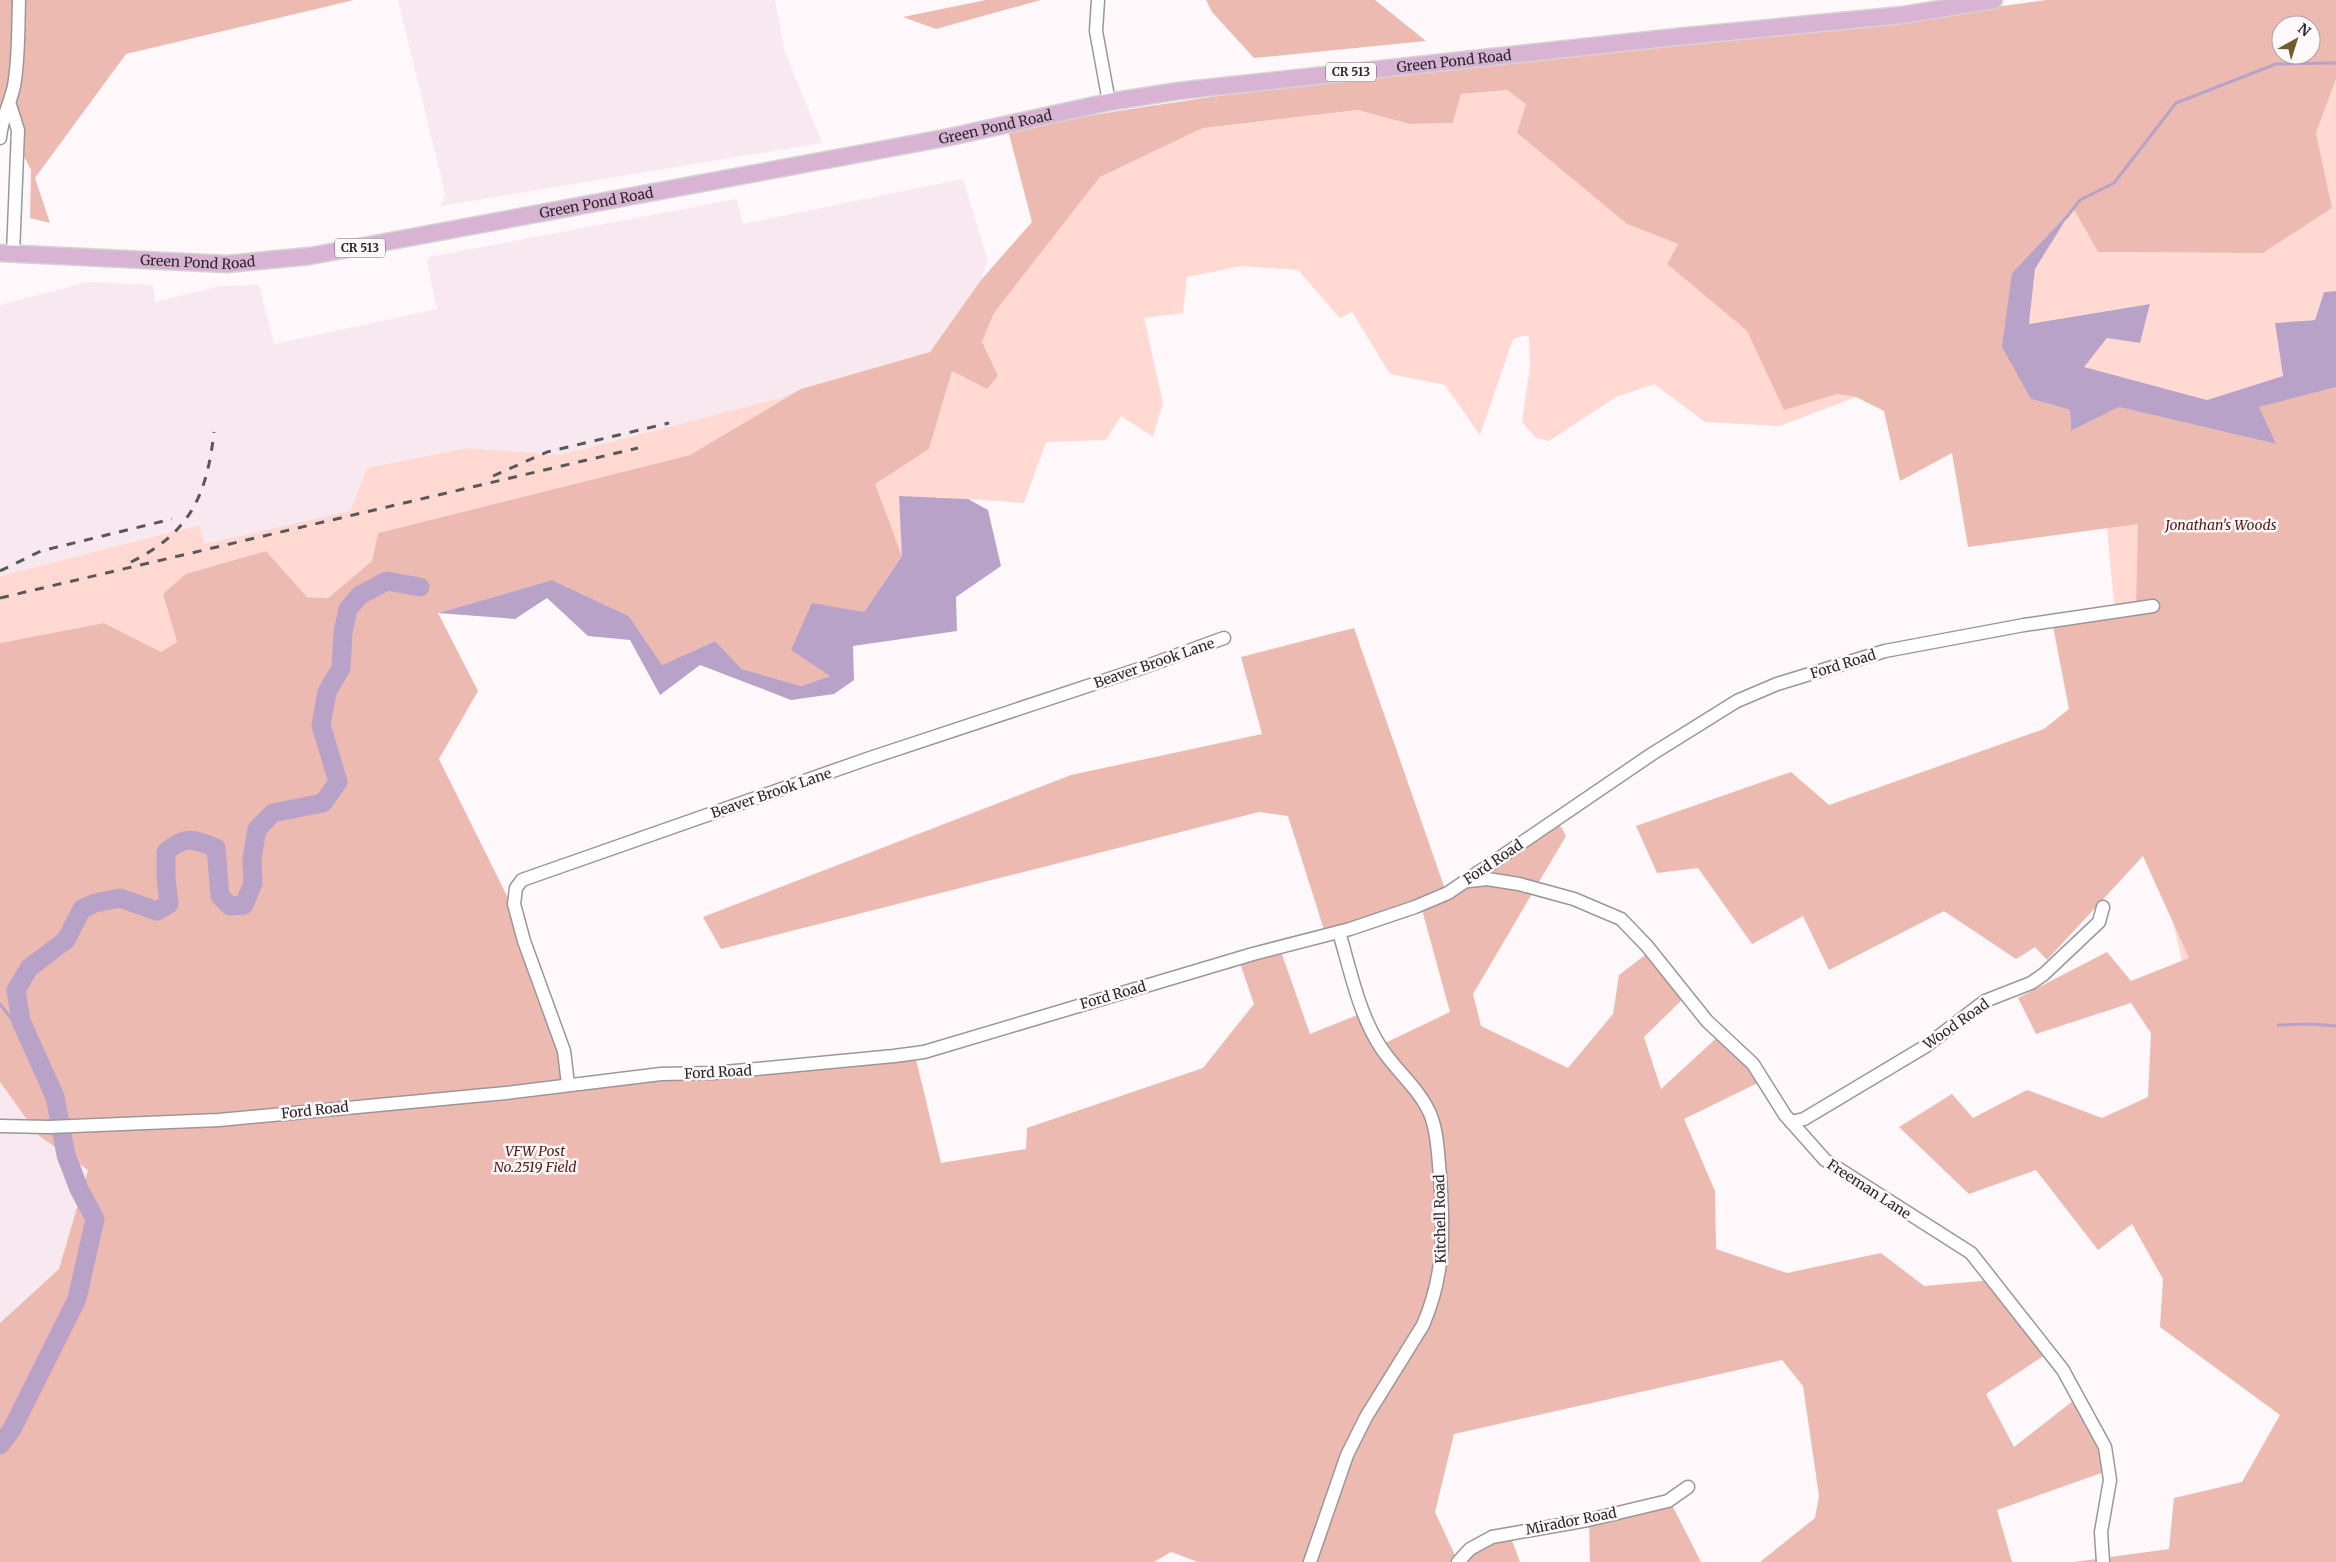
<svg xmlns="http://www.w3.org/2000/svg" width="2336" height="1562" font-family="Merriweather,serif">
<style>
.built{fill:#f8e8ef}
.green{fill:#ffd9d2}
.forest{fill:#ecbab0;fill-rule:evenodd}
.water{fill:#b9a2c8}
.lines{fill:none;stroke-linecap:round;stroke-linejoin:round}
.stream{stroke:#b9a2c8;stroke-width:3}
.river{stroke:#b9a2c8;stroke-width:19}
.minor-casing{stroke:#9d9699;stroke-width:15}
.major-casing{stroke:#d4d4d4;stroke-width:19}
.minor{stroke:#fff;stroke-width:12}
.major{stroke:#d9b3d4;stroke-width:16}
.rail{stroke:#5a5758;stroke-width:3;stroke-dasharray:9 9;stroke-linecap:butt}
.labels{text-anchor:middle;stroke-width:5;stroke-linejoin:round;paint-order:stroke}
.shield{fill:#fef8fb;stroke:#6a6668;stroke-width:1}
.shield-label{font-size:12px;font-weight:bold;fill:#2a2829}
.street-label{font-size:14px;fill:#2a2829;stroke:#fef8fb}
.park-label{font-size:14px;font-style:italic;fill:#561b12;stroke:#fef8fb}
</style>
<rect width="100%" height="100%" fill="#fef8fb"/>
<g class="built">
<polygon points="398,0 775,0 785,52 822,143 441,206 445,193"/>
<polygon points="963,179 988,261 981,280 930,352 801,389 780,398 560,455 467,448 367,468 350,511 205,545 198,525 0,576 0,305 89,282 153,285 155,302 220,286 259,285 274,344 437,309 427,263 429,257 737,199 743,224"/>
<polygon points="0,1082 38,1135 88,1170 59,1269 0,1323"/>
</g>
<g class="green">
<polygon points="2336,79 2336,291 2324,292 2315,320 2299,321 2336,337 2336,1562 2321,1562 2129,732 2116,625 2095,400 2196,408 2286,389 2287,322 2275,323 2283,376 2207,400 2083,367 2107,338 2140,343 2150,304 2029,324 2035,269 2073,208 2098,252 2263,253 2331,208 2316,133"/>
<polygon points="1508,90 1526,104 1517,133 1627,224 1678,244 1667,264 1747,331 1784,409 1837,394 1856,397 1780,426 1705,422 1654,384 1616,397 1549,441 1536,438 1522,422 1530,366 1529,337 1526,335 1513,339 1480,435 1445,385 1390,374 1352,312 1340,318 1298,270 1241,266 1187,277 1183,313 1144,318 1163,403 1153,437 1121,416 1106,440 1046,442 1024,503 936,497 902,556 874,484 929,449 952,371 987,389 982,342 994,313 1100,177 1203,128 1359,110 1410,124 1453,123 1461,94"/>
<polygon points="801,389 690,455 378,533 372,561 328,598 307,597 266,551 163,594 177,642 161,652 104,623 0,643 0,576 199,525 205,544 350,511 367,468 467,448 560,455 780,398"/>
</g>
<g class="forest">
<polygon points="0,0 354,0 126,54 35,178 50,223 30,218 31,170 0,109"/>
<polygon points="986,0 1041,0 936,29 903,17"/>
<polygon points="1206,0 1375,0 1426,41 1254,58 1212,12"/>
<path d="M2046,0H2336V79L2316,133L2332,208L2263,253L2098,252L2073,208L2012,273L2031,399L2070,410L2071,431L2119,407L2275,444L2258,407L2336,387V1562H2074L2169,1549L2174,1498L2242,1482L2280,1415L2160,1327L2163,1279L2132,1224L2098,1250L2036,1170L1969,1194L1899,1127L1952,1094L1973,1118L2027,1090L2102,1118L2148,1097L2151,1033L2131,1003L2036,1034L2018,998L2107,952L2131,981L2189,958L2143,856L2047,960L2035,947L2016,959L1944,911L1829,970L1803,916L1752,944L1698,868L1657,873L1636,826L1791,772L1829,805L2044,729L2069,709L2052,621L2136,611L2138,524L1968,547L1952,453L1900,481L1884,411L1856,397L1837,394L1784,410L1747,331L1667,264L1678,244L1627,224L1517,133L1526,104L1507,90L1461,94L1453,123L1410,124L1358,110L1203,128L1100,177L994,313L982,342L998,376L987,389L952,371L929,449L875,484L902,556L864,612L830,676L801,686L742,669L715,641L662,665L629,616L552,580L438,613L478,691L439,759L509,900L571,1087L915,1055L941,1163L1026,1149L1027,1128L1203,1068L1254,1004L1239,960L1279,946L1310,1034L1365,1012L1381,1045L1450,1012L1421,906L1326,936L1288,816L1259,812L721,949L703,917L1071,775L1262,734L1241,657L1354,628L1447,895L1557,820L1566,836L1473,994L1481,1026L1568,1068L1613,1014L1619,975L1653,949L1687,995L1644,1037L1661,1089L1722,1033L1766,1079L1684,1119L1715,1191L1716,1249L1787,1273L1881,1253L1924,1286L1993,1280L2051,1351L1986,1394L2014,1447L2078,1397L2110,1470L1997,1510L2012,1562H1760L1815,1518L1819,1496L1803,1386L1782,1360L1454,1434L1435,1512L1458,1562H1198L1171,1552L1154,1562H0V1323L59,1269L88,1170L38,1135L0,1082V643L104,623L161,652L177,642L163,594L186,574L266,551L307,597L328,598L372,561L378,533L690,455L801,389L930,352L981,280L1032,222L1008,130C1351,66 1701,48 2046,0ZM2281,25H2311V55H2281Z"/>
<polygon points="1671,1503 1701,1562 1590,1562 1589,1519"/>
<polygon points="1509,1532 1520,1562 1458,1562"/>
</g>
<g class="water">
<polygon points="2073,208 2035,269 2029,324 2150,304 2140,343 2107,338 2084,367 2207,400 2283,376 2275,323 2315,320 2324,292 2336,291 2336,387 2259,407 2276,444 2119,407 2071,431 2070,410 2031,399 2002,347 2012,273"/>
<polygon points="899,496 968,499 988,510 1001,566 956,597 957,631 853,646 854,680 834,694 791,700 700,665 660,695 630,640 588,636 547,598 515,619 438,613 552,580 629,616 662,665 715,641 742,669 801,686 830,676 791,650 812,603 864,612 902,556"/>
</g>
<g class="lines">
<g class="stream">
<polyline points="2066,218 2080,200 2114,183 2176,103 2276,64 2336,63"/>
<polyline points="0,1004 37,1052"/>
<polyline points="2278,1025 2310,1024 2336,1026"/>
</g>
<path class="river" d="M0,1445L12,1429L77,1299L95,1219L79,1189L66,1155L55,1097L21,1021L16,990L29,968L66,940L82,909L95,903L120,898L157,911L169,904L166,878V852C185,835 194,839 216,848L220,896L230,906L244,905L253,883L252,859L257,829L273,813L323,803L338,782L321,725L327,692L341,668L343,632L348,609L360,595L387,581L420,587"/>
<g class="minor-casing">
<g id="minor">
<polyline points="1098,0 1096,31 1109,102"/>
<polyline points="10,105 18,130 13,254"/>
<path d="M0,138C1,120 10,104 14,86C19,58 18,29 19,0"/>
<polyline points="1469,881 1487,879 1519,884 1574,899 1621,919 1647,946 1707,1021 1753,1064 1785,1115 1825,1160 1971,1253 2063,1370 2105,1447 2110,1480 2101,1532 2103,1562"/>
<polyline points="568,1084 564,1051 524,941 514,904 516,888 522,880 870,758 1136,670 1224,638"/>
<polyline points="1791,1122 1804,1119 1926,1046 1985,1001 2031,983 2044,974 2099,922 2103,907"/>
<polyline points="0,1126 49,1127 219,1120 506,1093 661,1074 714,1073 894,1056 924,1052 1253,954 1350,929 1415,907 1448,893 1652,754 1737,701 1777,684 1885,651 2024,625 2153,606"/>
<path d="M1310,1562L1347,1455L1366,1417L1423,1325C1445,1274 1444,1230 1440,1176C1438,1156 1438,1135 1431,1116C1420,1088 1393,1069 1378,1043C1358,1010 1350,969 1339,932"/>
<polyline points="1458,1562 1470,1549 1492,1537 1588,1520 1668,1501 1688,1487"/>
</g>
</g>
<g class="major-casing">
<g id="major">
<path id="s1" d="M0,253L227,264L310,256L950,137L1109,102L1178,91L1676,37L1903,15L1994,0"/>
</g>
</g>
<use href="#minor" class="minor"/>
<use href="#major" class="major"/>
<g class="rail">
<polyline points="493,476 547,452 669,423"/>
<path d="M131,562C190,533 207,495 214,432"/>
<polyline points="0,571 41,551 172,519"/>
<polyline points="0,598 638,448"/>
</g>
</g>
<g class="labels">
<g class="shield">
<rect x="1326" y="62.5" width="50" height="19" rx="4"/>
<rect x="335" y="238.5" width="50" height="19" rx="4"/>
</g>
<g class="shield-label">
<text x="1351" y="76">CR 513</text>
<text x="360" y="252">CR 513</text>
</g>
<g class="street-label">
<text dy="5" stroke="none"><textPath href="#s1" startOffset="1472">Green Pond Road</textPath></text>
<text dy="5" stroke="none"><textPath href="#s1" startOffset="1008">Green Pond Road</textPath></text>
<text dy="5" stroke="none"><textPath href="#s1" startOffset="602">Green Pond Road</textPath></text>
<text dy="5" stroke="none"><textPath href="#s1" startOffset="198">Green Pond Road</textPath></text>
<text transform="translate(1154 663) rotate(-19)" y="5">Beaver Brook Lane</text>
<text transform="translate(1843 664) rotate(-17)" y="5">Ford Road</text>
<text transform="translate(771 793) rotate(-19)" y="5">Beaver Brook Lane</text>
<text transform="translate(1493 862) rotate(-34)" y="5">Ford Road</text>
<text transform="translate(1113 995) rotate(-16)" y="5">Ford Road</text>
<text transform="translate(1956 1024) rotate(-35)" y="5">Wood Road</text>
<text transform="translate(718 1072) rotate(-3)" y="5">Ford Road</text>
<text transform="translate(315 1110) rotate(-6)" y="5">Ford Road</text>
<text transform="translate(1869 1189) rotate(33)" y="5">Freeman Lane</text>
<text transform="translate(1440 1219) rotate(-91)" y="5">Kitchell Road</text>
<text transform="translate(1571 1521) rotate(-11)" y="5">Mirador Road</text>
</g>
<g class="park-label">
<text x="2221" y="530">Jonathan's Woods</text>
<text x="535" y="1156">VFW Post<tspan x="535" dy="16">No.2519 Field</tspan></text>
</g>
</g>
<g transform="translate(2296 40) rotate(39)"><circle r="24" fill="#fef8fb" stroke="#a9a5a7"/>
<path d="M0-4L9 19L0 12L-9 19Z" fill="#6e5d2b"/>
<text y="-8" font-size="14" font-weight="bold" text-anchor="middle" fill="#2a2829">N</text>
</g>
</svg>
